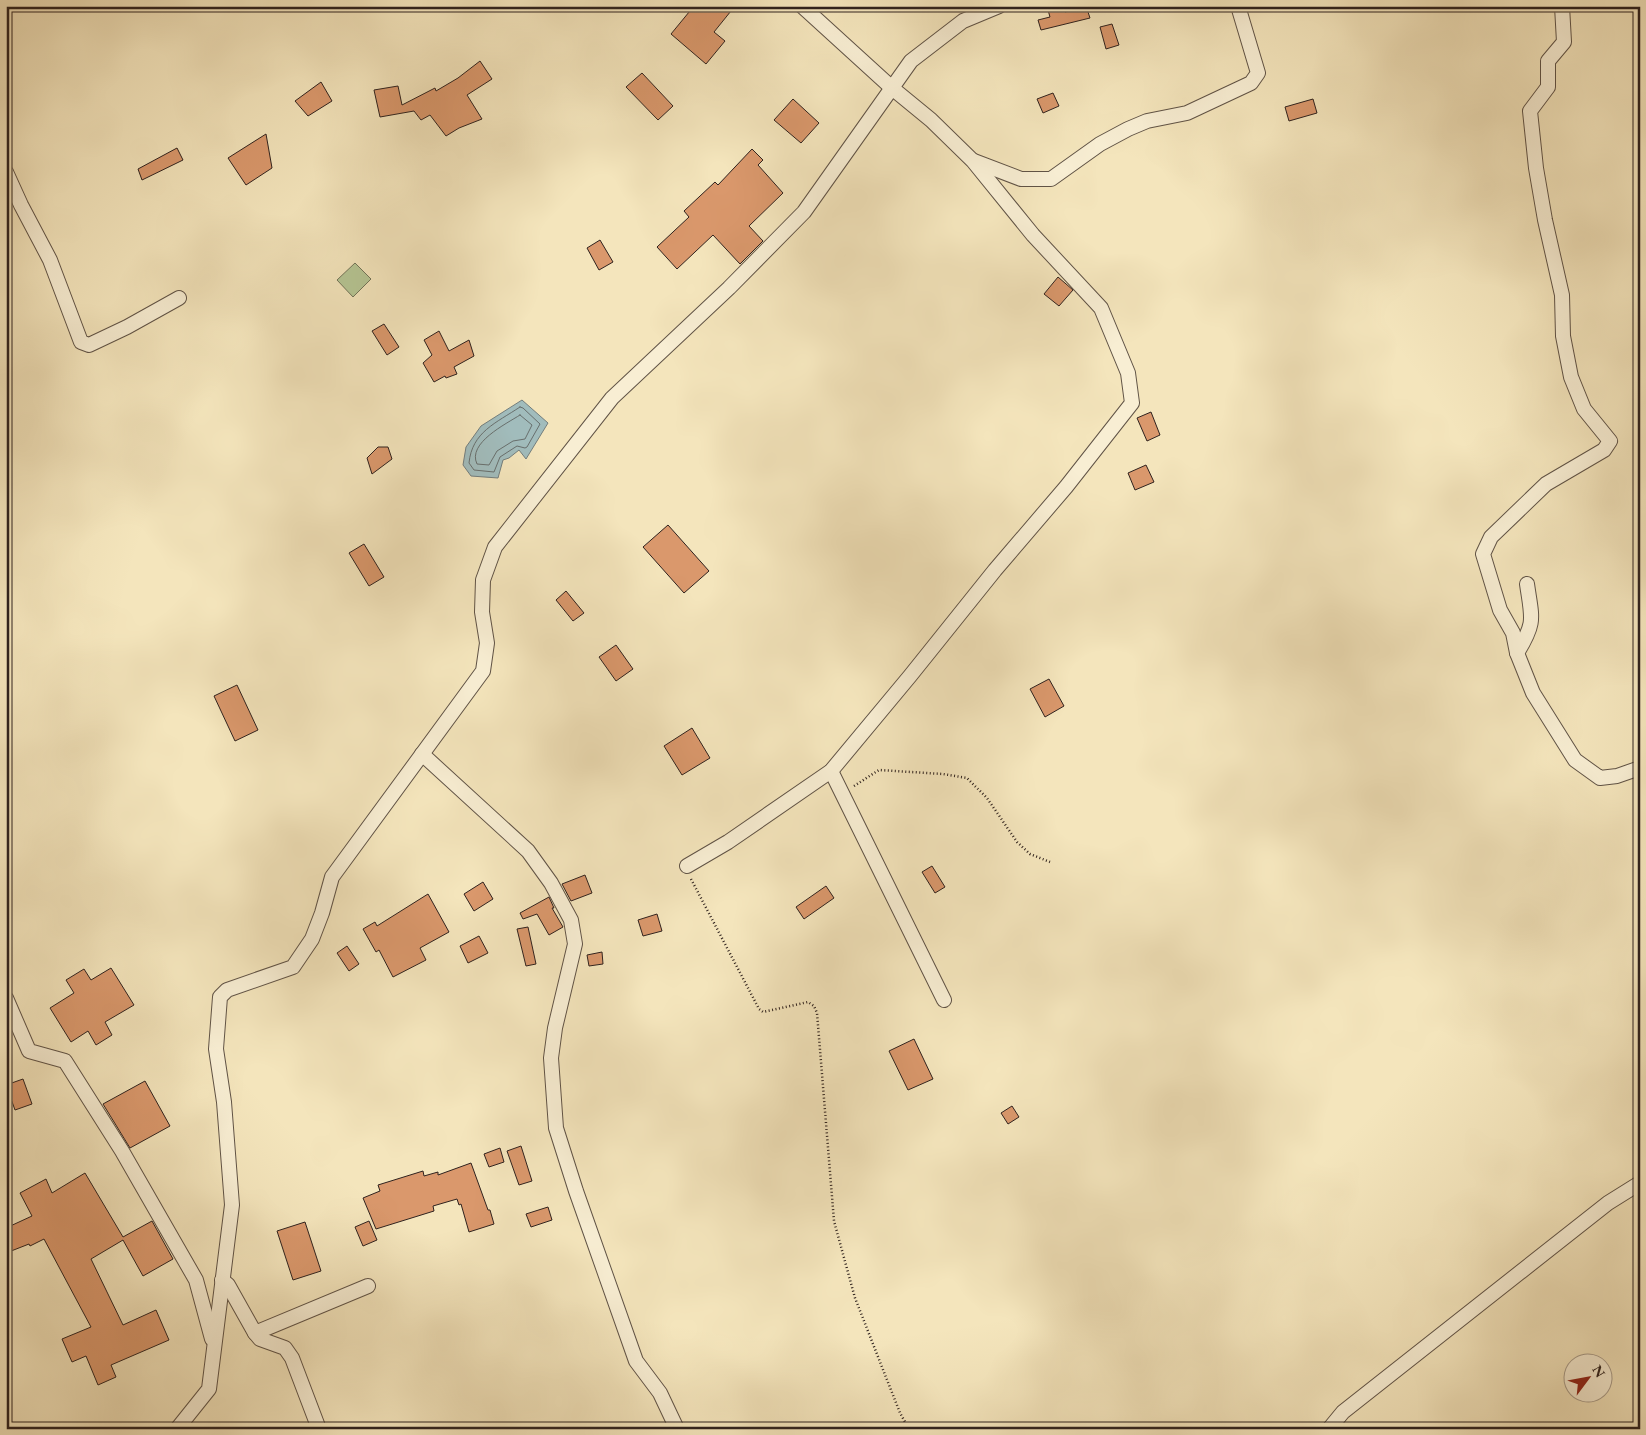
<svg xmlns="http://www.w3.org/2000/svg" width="1646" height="1435" font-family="'EB Garamond',serif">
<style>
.green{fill:#b6c694;stroke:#727459}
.water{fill:#a1bcbc;stroke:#737e7d}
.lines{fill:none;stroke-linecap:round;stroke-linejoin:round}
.shore{stroke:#686f6d;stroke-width:1}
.building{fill:#da986c;stroke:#2f221e}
.minor-casing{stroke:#605346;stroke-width:16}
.path{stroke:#2f221e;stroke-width:2.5;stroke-dasharray:1 2.5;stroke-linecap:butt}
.minor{stroke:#f8eed3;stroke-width:14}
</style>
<rect width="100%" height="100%" fill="#f4e5bc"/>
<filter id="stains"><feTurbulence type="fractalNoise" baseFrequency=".004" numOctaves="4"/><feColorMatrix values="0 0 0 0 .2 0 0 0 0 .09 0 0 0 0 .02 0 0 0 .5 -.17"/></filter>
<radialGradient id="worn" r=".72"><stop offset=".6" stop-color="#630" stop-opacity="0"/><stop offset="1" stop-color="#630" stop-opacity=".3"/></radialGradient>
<polygon class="green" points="355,263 371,279 353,297 337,280"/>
<polygon class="water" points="522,400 548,423 526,459 519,450 509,458 503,460 498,478 471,476 463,465 466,447 481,426"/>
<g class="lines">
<g class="shore">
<path d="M520,407L523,408L540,424L527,447L525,448L517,446L500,457L494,472L474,470L469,463C472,432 496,423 520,407Z"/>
<path d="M520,415L532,425L525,439L513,441L497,451L489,465L477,464C467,443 506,424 520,415Z"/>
</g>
</g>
<g class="building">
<polygon points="694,6 735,6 714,32 725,41 706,64 671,34"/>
<polygon points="1063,6 1065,12 1086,6 1090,18 1041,30 1038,20 1050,17 1048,10"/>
<polygon points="1112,24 1119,45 1106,49 1100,27"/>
<polygon points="480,61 492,79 467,95 482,119 459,128 446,136 430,115 421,120 414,111 380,117 374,90 398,86 402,105 435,88 436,91 458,78"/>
<polygon points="642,73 673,106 658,120 626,87"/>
<polygon points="321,82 332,101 308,116 295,101"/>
<polygon points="1053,93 1059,106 1043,113 1037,99"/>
<polygon points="793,99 819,123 801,143 774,120"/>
<polygon points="1313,99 1317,113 1289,121 1285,107"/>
<polygon points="266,134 272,168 246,185 228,158"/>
<polygon points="177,148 183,160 142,180 138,169"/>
<polygon points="752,149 763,160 758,165 783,193 749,226 763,241 740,264 713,235 677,269 657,247 689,217 684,211 715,182 718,185"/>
<polygon points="600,240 613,262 599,270 587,248"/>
<polygon points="1058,277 1073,290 1059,306 1044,294"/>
<polygon points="384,324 399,347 387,355 372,331"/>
<polygon points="439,331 449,351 469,340 474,356 454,367 457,374 446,378 445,376 434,382 423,363 432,355 424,340"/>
<polygon points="1151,412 1160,435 1147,441 1137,418"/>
<polygon points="378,447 388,447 392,459 372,474 367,458"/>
<polygon points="1146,465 1154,482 1135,490 1128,473"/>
<polygon points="668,525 709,571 684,593 643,547"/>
<polygon points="364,544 384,577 369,586 349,553"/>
<polygon points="566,591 584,613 573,621 556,600"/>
<polygon points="616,645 633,669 616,681 599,657"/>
<polygon points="1049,679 1064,706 1045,717 1030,689"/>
<polygon points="237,685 258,730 235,741 214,696"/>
<polygon points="692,728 710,758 682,775 664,746"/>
<polygon points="932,866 945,887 935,893 922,872"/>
<polygon points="585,875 592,893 571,901 562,884"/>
<polygon points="483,882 493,899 474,911 464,894"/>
<polygon points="826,886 834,898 804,919 796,907"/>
<polygon points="428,894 449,932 420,948 426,960 393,977 379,950 376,952 363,929 375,922 377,926"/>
<polygon points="549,897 554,908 552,908 563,927 549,935 537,914 523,919 520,913"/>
<polygon points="657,914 662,931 643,936 638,920"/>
<polygon points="528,927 536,964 526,966 517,929"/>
<polygon points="479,936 488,953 468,963 460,946"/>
<polygon points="347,946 359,964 349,971 337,953"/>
<polygon points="602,952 603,964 589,966 587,955"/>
<polygon points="111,968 134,1005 105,1022 112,1035 96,1045 88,1031 71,1042 50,1008 74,993 66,980 84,969 91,980"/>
<polygon points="914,1039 933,1079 908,1090 889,1051"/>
<polygon points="23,1079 32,1104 15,1110 6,1085"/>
<polygon points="145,1081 170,1126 130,1148 103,1104"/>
<polygon points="1012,1106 1019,1117 1008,1124 1001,1113"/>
<polygon points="521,1146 532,1181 519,1185 507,1151"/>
<polygon points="500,1148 504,1162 489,1167 484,1154"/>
<polygon points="471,1163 488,1210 490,1210 494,1224 469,1232 461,1204 459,1205 457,1199 433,1206 434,1211 376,1229 363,1198 380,1191 378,1185 423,1171 424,1176 438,1172 438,1175"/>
<polygon points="85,1173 123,1237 152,1221 173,1259 143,1276 123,1240 91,1259 123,1325 156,1310 169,1340 111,1365 116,1377 98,1385 86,1356 72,1362 62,1339 91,1327 44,1239 30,1246 29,1244 6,1253 6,1228 32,1216 20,1193 46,1179 52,1193"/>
<polygon points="548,1207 552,1220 531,1227 526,1214"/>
<polygon points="369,1221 377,1240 363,1246 355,1227"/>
<polygon points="305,1222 321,1271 293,1280 277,1231"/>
</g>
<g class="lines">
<g class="minor-casing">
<g id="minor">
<polyline points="1562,6 1564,42 1548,61 1548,87 1530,111 1536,168 1545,220 1562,295 1563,336 1571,377 1584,409 1610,441 1604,450 1546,484 1491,537 1483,554 1500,610 1513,633 1517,653 1533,693 1575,760 1600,778 1617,776 1640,768"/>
<polyline points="974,161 1021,179 1051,179 1100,144 1128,129 1147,121 1187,113 1251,83 1258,73 1238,6"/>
<polyline points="6,172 21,205 50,260 81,342 89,345 127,327 179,298"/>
<path d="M1517,653C1536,622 1532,619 1527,584"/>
<polyline points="422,754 528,851 551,883 571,920 575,944 555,1028 551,1058 556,1128 576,1191 636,1361 660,1393 677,1429"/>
<polyline points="831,771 944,1000"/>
<polyline points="687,866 728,842 831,771 910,676 995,570 1066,487 1132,403 1128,373 1101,308 1033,235 973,161 931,120 892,88 802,6"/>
<polyline points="6,998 29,1051 65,1061 122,1151 196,1280 212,1339"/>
<polyline points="222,1280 228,1285 255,1333 260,1339 285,1348 292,1358 319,1429"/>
<polyline points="255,1333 368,1286"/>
<polyline points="177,1429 209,1389 232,1205 224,1102 216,1049 220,997 227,990 293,967 312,939 322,913 332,877 483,671 487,643 482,612 483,580 495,547 612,398 729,288 804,212 911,61 963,21 999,6"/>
<polyline points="1329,1429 1343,1412 1608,1203 1640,1183"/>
</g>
</g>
<g class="path">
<polyline points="854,786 879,770 943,774 967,778 987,798 1017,842 1030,854 1050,862"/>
<polyline points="691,879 759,1009 763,1012 808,1002 814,1006 817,1013 834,1221 855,1298 900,1413 909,1429"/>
</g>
<use href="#minor" class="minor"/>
</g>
<rect width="1646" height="1435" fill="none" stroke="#f4e5bc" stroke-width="25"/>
<rect x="8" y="8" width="1631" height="1420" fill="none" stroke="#2f221e" stroke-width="2.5"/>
<rect x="12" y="12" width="1621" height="1410" fill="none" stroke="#2f221e"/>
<g transform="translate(1588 1378) rotate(58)"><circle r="24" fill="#f8eed3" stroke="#a89c8b"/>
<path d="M0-4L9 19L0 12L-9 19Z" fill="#8f2418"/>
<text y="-8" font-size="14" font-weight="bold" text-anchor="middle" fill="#2f221e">N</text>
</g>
<rect width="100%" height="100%" filter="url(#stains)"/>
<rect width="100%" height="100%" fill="url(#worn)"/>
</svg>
